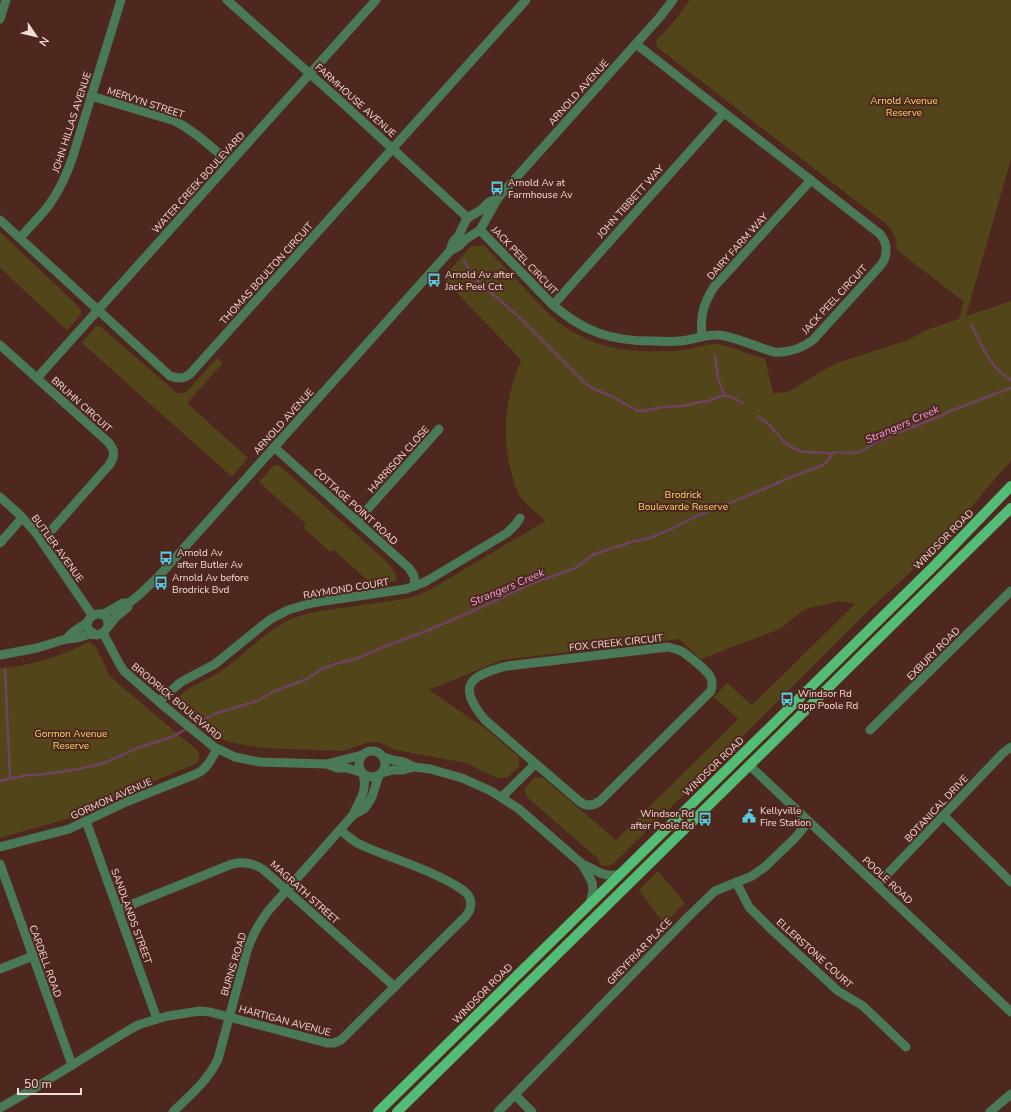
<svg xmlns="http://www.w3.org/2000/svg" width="1011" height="1112" font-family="'Nunito Sans',sans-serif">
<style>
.green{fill:#52451a}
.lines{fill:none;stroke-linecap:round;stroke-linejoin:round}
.stream{stroke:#6f4262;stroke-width:2.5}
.minor{stroke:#497957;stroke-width:9}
.major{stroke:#53bc77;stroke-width:10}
.labels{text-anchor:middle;stroke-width:4;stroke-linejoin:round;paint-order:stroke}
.street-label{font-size:10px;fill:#f5dbd5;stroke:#4e271f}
.park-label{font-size:10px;fill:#fad869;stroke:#4e271f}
.poi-label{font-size:10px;fill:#f5dbd5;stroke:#4e271f;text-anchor:start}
.water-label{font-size:11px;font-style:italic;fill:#f5a0e8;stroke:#4e271f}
</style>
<rect width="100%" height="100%" fill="#4e271f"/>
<g class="green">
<path d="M690,0H1011V159L966,316L1011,301V461C991,482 974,505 955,527C929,556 900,582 871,608L713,766L614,863C609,866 606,867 600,865L598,859L527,797L524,789L535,777L543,778L616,840L738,719L714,697L727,683L752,705L855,604L840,601L805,609L780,629L701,659L679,639L502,660L429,690L486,729L519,757V766L508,777L497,778L466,763L396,750L378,742H369L343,751L262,748L229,742L222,739L178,703V699C185,686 209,680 221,671C241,658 257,639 278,626C298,613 320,611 342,608C362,605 383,602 403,599L415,596L428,591L545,521C538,513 528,507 521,498C517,493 515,484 513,478C500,435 505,401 521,360L443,278L471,246H484C499,261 513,276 528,292C538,302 547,313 558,322C582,340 610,350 640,351C654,351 669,352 683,350C694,349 704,344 715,344C733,345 748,356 765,358L773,393L788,392L834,364L908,340L926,330L959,319L964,302L897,250C897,239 893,231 886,224L657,47L656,41L675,20Z"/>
<polygon points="0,232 72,300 81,310 81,315 67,330 0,268"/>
<polygon points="96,326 101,327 177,393 182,393 187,391 217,358 223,363 187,403 248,458 232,477 82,343"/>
<polygon points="274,465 278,465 280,466 386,561 395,572 397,581 373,585 334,550 330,552 304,528 306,524 259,482"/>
<path d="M89,642L96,647L109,674L114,680L197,750C201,755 200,760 195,764L116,797L74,817L0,838V668C32,666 61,656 89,642Z"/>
<polygon points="658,871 685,903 664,924 639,890"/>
</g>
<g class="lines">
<g class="stream">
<polyline points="464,261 471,273 480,283 519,317 585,383 592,388 613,397 638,411 643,411 663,407 683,406 695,403 708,401 721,396 725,396 731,397 743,403"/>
<polyline points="971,324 987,356 998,370 1011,380"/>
<polyline points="715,355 718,379 725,396"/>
<path d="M758,416C762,419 766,422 770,426C780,436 785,447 801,451C811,454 822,451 832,454"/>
<polyline points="5,669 10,779"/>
<polyline points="192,726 214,714 257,701 275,691 307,679 320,670 338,663 356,659 388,645 424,632 482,607 530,584 576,568 592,555 631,542 650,538 673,528 697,516 757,492 791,477 823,465 829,459 832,454 835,452 848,453 860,452 880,440 943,415 948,412 1011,388"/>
<polyline points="0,781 27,775 39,775 79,769 107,762 137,748 172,737 188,728"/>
</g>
<g class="minor">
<polyline points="227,0 336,97 468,218"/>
<polyline points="0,19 6,0"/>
<path d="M91,96L175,121C196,132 212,148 230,163"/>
<path d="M0,220L170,376C178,379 183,379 190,374L526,0"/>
<path d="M480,230L553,305C584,332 611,341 652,341C662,341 671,342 680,341C693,340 705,334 719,335C736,337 756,347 774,352C789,353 801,349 813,340L881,265C888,255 888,244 880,234L636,44"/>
<path d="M20,238C29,227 40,217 49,205C60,190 67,174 73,156L121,0"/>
<polyline points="450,251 453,242 459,235 466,220 469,217 481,210 489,202 498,198"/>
<polyline points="553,305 724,113"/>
<path d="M702,336C700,317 703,304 714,287L811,180"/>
<path d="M0,345L108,442C115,449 115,456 110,464L42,541"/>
<polyline points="37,378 376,0"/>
<polyline points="274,447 409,568 414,576 415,586"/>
<polyline points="0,497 20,515 36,533 92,615"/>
<polyline points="357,521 439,429"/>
<polyline points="0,543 22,518"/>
<polyline points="102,615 123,603 129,603"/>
<polyline points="103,633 120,665 124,671 165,707 214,747 235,757 259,762 327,764 362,755"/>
<path d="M95,634C70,623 110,599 108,627"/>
<polyline points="66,639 73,632 88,622"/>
<path d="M668,647L679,650L683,652C690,657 708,671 711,678C713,683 712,687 711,691L600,801C593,806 586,807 579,801L485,720C457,686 468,676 507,666Z"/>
<polyline points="0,655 37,648 66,639 77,638 90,634 97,635 103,633 116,617 128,607 129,603 139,595 158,577 450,251 459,246 466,239 480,230 498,198 659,18 673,0"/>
<polyline points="159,701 181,682 215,664 263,625 271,619 288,610 308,604 318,602 406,589 425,582 507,533 516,524 520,518"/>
<polyline points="870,730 1011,591"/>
<circle cx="372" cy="764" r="13"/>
<polyline points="383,757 393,760 404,762 414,767 430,769 462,778 491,791 519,809 582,864 592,882 593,891 590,903"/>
<polyline points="327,764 337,768 347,768 360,772"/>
<polyline points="749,765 1011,1012"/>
<polyline points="382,773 393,770 403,770 414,767"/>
<polyline points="502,797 535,764"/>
<path d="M353,815C359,800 368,792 363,774"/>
<polyline points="944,816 1011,882"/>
<polyline points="86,821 157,1019"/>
<path d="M0,847L69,829L126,802L196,774C207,769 211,760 217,749"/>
<polyline points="0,864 72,1065"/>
<path d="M582,864C596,869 605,880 621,873"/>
<polyline points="736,882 749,907 772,930 838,991 863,1006 906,1047"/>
<polyline points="877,885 1003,753 1011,747"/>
<path d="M118,910L232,864C244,861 255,863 265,871L395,987"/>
<polyline points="0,969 33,956"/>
<polyline points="515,1095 532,1112"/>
<path d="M0,1108L43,1083L124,1033L138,1025L157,1019L168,1016L200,1011L210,1012L327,1043H334L341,1040L465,917C471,911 473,902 468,895C464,890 458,887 453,884C423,866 388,858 357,843C351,839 345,834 340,830"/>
<path d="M173,1112C190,1095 207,1082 218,1059L247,951C252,935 259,923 269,910L353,815L364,809L367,805L372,797L379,775"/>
<polyline points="498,1112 689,916 715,891 752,876 766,866 796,837 808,822"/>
<polyline points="990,1112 1011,1094"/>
</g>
<g class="major">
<polyline points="378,1112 935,565 1011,486"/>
<polyline points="397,1112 1011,508"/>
</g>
</g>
<defs>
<g id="bus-bare" transform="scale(1.08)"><path d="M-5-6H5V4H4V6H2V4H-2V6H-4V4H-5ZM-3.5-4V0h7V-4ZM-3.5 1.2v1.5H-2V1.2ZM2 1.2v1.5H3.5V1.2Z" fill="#55cae0" stroke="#4e271f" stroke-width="2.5" paint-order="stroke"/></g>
<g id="civic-bare" transform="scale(1.08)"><path d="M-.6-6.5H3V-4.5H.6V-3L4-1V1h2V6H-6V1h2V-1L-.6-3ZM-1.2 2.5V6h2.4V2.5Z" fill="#55cae0" stroke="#4e271f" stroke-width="2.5" paint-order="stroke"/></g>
</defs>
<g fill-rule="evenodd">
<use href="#bus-bare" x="497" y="188"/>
<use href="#bus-bare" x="434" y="280"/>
<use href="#bus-bare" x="166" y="558"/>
<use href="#bus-bare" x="161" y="583"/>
<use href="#bus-bare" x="787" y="699"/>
<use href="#civic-bare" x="749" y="816"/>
<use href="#bus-bare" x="705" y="819"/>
</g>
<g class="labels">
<g class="street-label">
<text transform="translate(578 92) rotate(-48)" y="4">ARNOLD AVENUE</text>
<text transform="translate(356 100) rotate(42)" y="4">FARMHOUSE AVENUE</text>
<text transform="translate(146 102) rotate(18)" y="4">MERVYN STREET</text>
<text transform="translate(71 122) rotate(-72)" y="4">JOHN HILLAS AVENUE</text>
<text transform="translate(198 182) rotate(-48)" y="4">WATER CREEK BOULEVARD</text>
<text transform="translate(630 201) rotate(-48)" y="4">JOHN TIBBETT WAY</text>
<text transform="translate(737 246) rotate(-48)" y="4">DAIRY FARM WAY</text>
<text transform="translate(525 260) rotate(46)" y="4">JACK PEEL CIRCUIT</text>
<text transform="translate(266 273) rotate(-48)" y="4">THOMAS BOULTON CIRCUIT</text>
<text transform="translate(834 299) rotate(-47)" y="4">JACK PEEL CIRCUIT</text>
<text transform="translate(82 404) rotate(42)" y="4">BRUHN CIRCUIT</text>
<text transform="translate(283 421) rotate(-48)" y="4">ARNOLD AVENUE</text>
<text transform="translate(398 459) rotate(-48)" y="4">HARRISON CLOSE</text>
<text transform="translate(356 506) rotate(42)" y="4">COTTAGE POINT ROAD</text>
<text transform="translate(943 539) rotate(-45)" y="4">WINDSOR ROAD</text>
<text transform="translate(58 548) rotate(54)" y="4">BUTLER AVENUE</text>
<text transform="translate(346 588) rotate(-9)" y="4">RAYMOND COURT</text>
<text transform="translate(616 642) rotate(-6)" y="4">FOX CREEK CIRCUIT</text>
<text transform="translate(933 653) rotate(-45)" y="4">EXBURY ROAD</text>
<text transform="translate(177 701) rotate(40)" y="4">BRODRICK BOULEVARD</text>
<text transform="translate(713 766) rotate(-44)" y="4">WINDSOR ROAD</text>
<text transform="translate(111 798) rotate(-24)" y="4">GORMON AVENUE</text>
<text transform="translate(936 808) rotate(-47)" y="4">BOTANICAL DRIVE</text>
<text transform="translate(888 880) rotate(43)" y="4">POOLE ROAD</text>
<text transform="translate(305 892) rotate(42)" y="4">MAGRATH STREET</text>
<text transform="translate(132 916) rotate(70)" y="4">SANDLANDS STREET</text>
<text transform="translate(639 951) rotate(-46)" y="4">GREYFRIAR PLACE</text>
<text transform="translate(815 953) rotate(42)" y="4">ELLERSTONE COURT</text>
<text transform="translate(46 961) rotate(70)" y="4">CARDELL ROAD</text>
<text transform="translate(233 964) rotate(-73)" y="4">BURNS ROAD</text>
<text transform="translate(482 993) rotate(-45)" y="4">WINDSOR ROAD</text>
<text transform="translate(285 1020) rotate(15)" y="4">HARTIGAN AVENUE</text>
</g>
<g class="park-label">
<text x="904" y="104">Arnold Avenue<tspan x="904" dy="12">Reserve</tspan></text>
<text x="683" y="498">Brodrick<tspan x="683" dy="12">Boulevarde Reserve</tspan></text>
<text x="71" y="737">Gormon Avenue<tspan x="71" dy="12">Reserve</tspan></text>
</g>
<g class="poi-label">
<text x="508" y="186">Arnold Av at<tspan x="508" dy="12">Farmhouse Av</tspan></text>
<text x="445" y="278">Arnold Av after<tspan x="445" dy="12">Jack Peel Cct</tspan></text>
<text x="177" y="556">Arnold Av<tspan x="177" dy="12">after Butler Av</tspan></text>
<text x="172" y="581">Arnold Av before<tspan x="172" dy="12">Brodrick Bvd</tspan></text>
<text x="798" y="697">Windsor Rd<tspan x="798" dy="12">opp Poole Rd</tspan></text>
<text x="760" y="814">Kellyville<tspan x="760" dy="12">Fire Station</tspan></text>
<text x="694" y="817" text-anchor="end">Windsor Rd<tspan x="694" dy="12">after Poole Rd</tspan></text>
</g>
<g class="water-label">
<text transform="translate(902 424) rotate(-24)" y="4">Strangers Creek</text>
<text transform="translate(507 587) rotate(-23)" y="4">Strangers Creek</text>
</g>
</g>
<g transform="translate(36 36) rotate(125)" stroke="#4e271f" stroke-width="3" paint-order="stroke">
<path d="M0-3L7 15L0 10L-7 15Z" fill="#f5dbd5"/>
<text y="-6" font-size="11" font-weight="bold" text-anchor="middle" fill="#f5dbd5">N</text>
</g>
<path d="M18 1088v6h63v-6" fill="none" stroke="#f5dbd5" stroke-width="2"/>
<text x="24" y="1088" font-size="12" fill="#f5dbd5" stroke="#4e271f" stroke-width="3" paint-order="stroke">50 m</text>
</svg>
